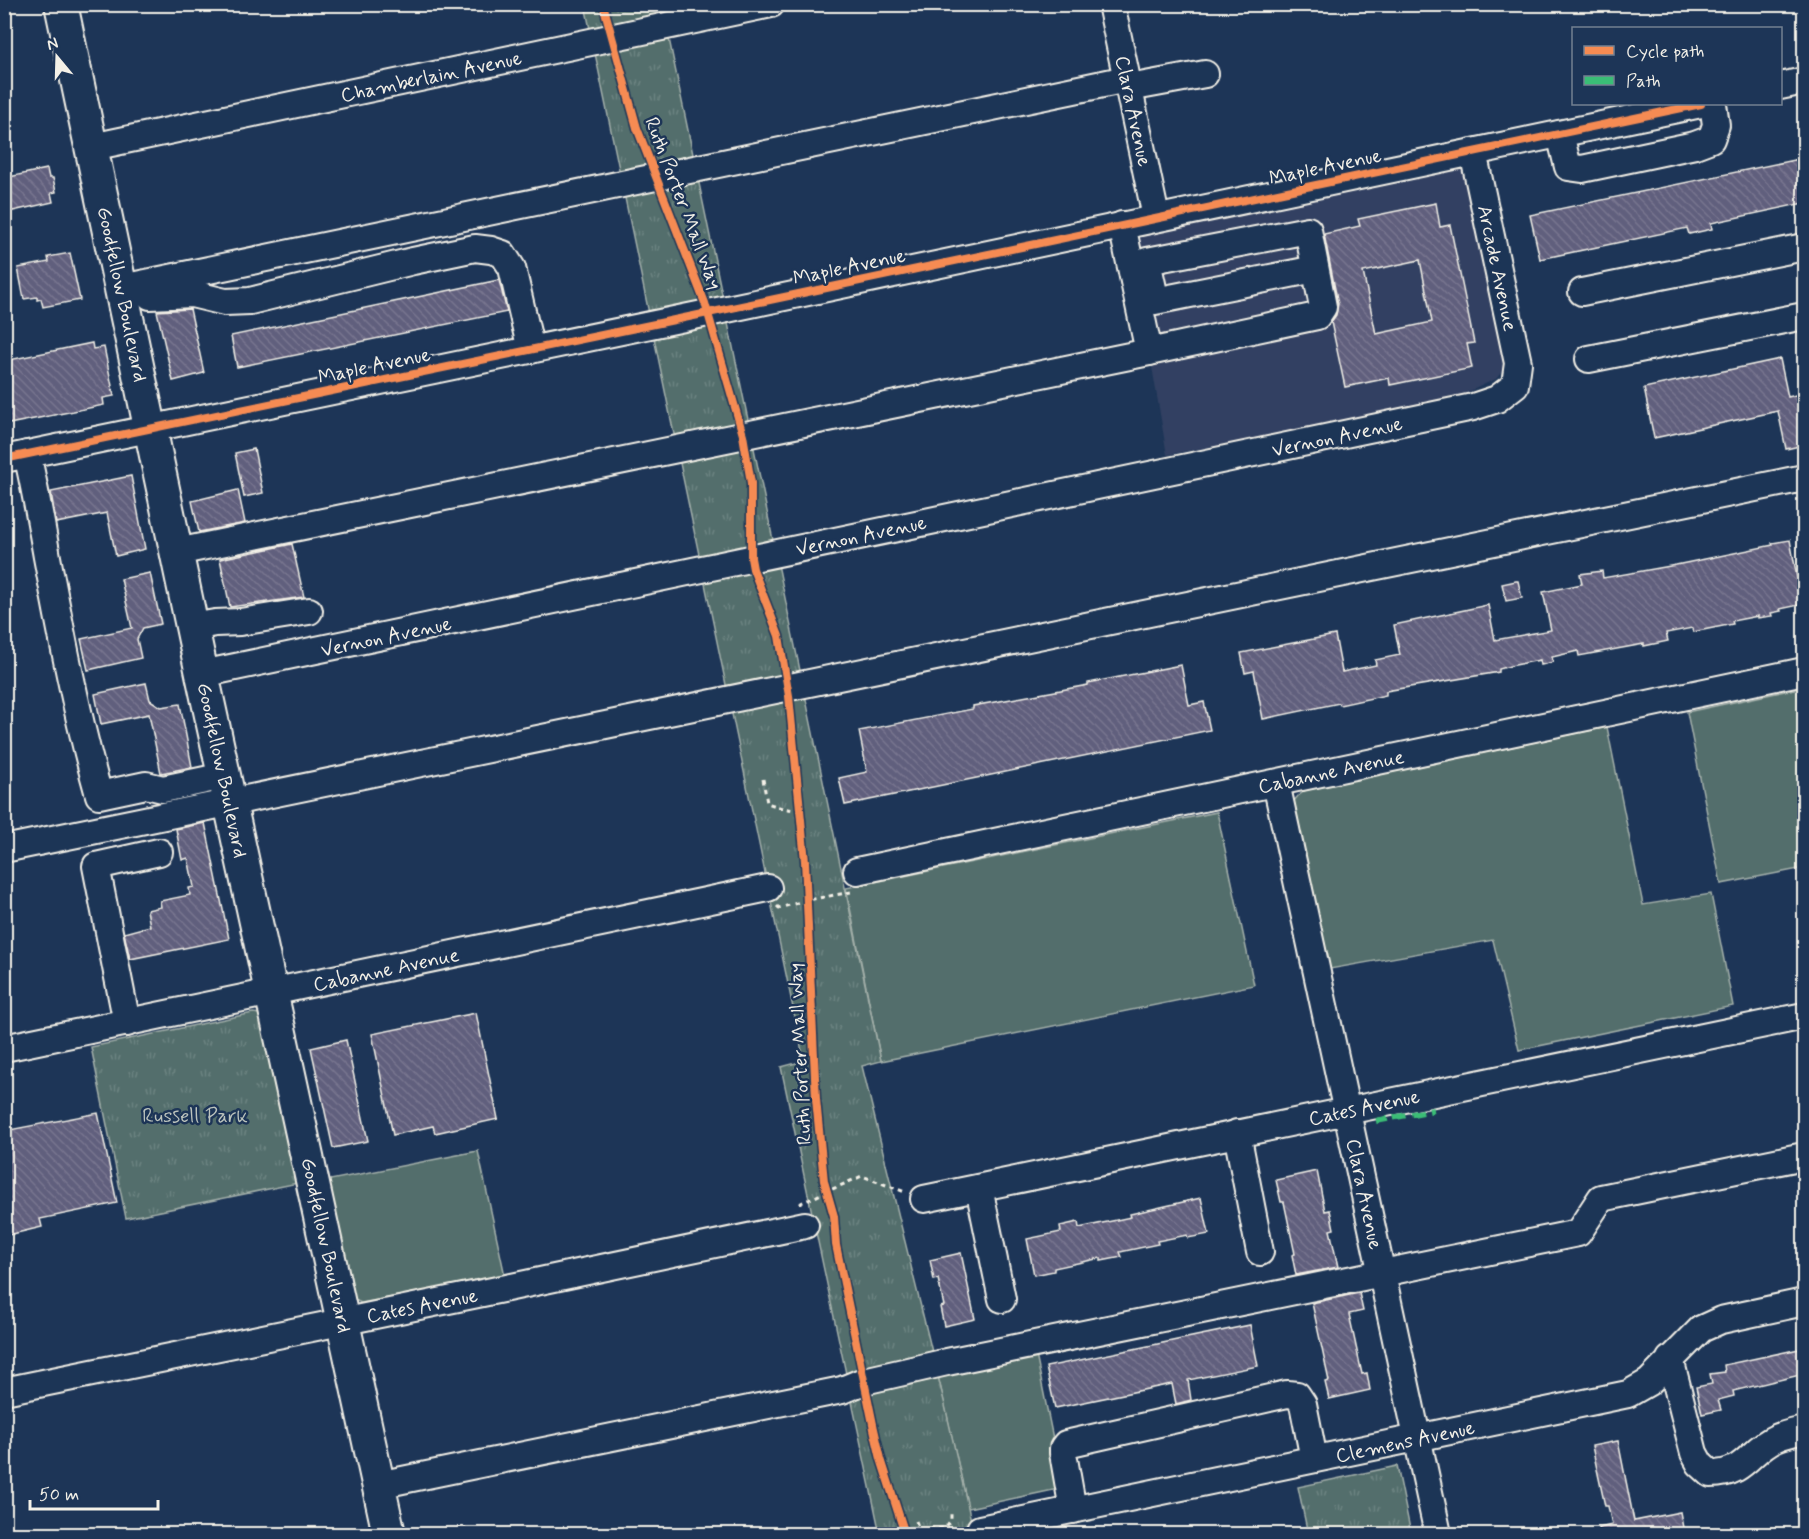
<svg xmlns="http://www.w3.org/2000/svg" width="1809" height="1539" font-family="Mynerve,sans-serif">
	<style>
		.built { fill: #314162 }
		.grass { fill: #536e6c; stroke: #a4b0aa; stroke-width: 1.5 }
		.park { fill: url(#park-tufts); stroke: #a4b0aa; stroke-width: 1.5 }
		.building { fill: url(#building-back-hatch); stroke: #f4f1e8; stroke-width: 1.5; fill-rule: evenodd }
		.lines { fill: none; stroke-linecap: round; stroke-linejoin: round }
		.minor-casing { stroke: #f4f1e8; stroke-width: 30 }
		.major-casing { stroke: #f4f1e8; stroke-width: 36 }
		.path { stroke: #f4f1e8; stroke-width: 3; stroke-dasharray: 4.5 4.5; stroke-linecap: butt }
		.minor { stroke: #1d3557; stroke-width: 26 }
		.major { stroke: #1d3557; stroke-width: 32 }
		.quiet { stroke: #3abd76; stroke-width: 6; stroke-dasharray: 12 6; stroke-linecap: butt }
		.cycleway-casing { stroke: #1d3557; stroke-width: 11 }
		.cycleway { stroke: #f68b52; stroke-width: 8 }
		.labels { text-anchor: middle; stroke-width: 5; stroke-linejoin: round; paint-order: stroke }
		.street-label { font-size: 20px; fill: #f4f1e8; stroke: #1d3557 }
		.park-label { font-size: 20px; fill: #bcc3bd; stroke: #1d3557 }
	</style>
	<defs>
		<pattern id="park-tufts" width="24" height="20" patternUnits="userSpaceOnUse" patternTransform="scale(1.5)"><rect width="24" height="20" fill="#536e6c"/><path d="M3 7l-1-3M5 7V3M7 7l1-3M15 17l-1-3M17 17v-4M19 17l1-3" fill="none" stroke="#6c8381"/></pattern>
		<pattern id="building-back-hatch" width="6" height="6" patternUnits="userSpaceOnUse" patternTransform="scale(1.5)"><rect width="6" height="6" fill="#615e7d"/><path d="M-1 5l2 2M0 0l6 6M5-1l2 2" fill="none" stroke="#78768f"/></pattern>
	</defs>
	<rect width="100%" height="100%" fill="#1d3557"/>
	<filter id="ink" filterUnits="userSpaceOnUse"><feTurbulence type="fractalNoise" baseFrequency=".0167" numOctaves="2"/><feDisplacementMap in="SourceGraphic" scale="12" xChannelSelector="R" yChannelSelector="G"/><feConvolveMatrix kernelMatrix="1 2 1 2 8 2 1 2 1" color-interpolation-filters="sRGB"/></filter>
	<g filter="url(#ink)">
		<polygon class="built" points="1459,168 1464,170 1505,361 1501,373 1496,379 1453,399 1426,406 1167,455 1130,237"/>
		<g class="grass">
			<polygon points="1804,687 1804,868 1721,884 1687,712"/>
			<polygon points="1607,727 1643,905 1711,894 1733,1006 1519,1050 1493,940 1330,969 1294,801 1298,796 1306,790"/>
			<polygon points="1217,812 1254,985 881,1061 846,888"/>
			<polygon points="478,1151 505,1276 361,1303 353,1299 325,1181"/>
			<polygon points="1035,1350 1063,1488 968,1508 937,1372"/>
		</g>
		<g class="park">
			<polygon points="585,5 662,5 881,1061 862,1066 944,1401 974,1534 880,1534 781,1067 804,1061"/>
			<polygon points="253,1013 260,1014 298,1183 126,1218 91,1047"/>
			<polygon points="1397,1466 1411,1534 1308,1534 1298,1487"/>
		</g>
		<g class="building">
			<polygon points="1804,158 1804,203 1711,223 1712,229 1689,234 1687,228 1540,259 1530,215"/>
			<polygon points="47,169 49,178 53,178 56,192 51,193 53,202 4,213 4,178"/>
			<path d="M1436 203 1440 227 1450 225 1474 343 1467 344 1472 368 1390 385 1389 378 1345 387 1331 322 1336 315 1338 304 1324 234 1360 226 1358 219ZM1420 260 1432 322 1376 334 1363 272Z"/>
			<polygon points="70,253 80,300 43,307 41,299 37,300 37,297 24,299 18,268 49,262 48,257"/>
			<polygon points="499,280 507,312 237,367 231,336"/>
			<polygon points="190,309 204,373 173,381 157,311"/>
			<polygon points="92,343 93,349 104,347 114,396 103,398 104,405 4,425 4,361"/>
			<polygon points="1780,359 1788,397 1804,393 1804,445 1786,449 1778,411 1654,438 1644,388"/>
			<polygon points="254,449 263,493 244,497 235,453"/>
			<polygon points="131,476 145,549 116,556 107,513 56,523 51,492"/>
			<polygon points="238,490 245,523 199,532 192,501"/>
			<polygon points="1790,540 1797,577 1804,576 1804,604 1780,609 1781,611 1771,613 1772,616 1758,618 1758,616 1732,621 1733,624 1693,632 1692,628 1666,633 1668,641 1644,646 1644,644 1579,656 1578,651 1552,657 1553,662 1541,665 1540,660 1510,666 1499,669 1499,672 1386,691 1386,695 1340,705 1339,703 1263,719 1254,671 1245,673 1241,653 1335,635 1342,672 1376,665 1375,660 1400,655 1394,625 1488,605 1495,640 1551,630 1543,592 1582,584 1580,574 1602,571 1603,578 1676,565 1773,545 1772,543"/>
			<polygon points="292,544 304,597 230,607 220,559"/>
			<polygon points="150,573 161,624 143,628 137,639 141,658 88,670 81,639 132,628 121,579"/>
			<polygon points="1516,581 1518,581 1522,598 1506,601 1502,584"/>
			<polygon points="1181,665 1189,705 1204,702 1210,730 845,805 839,778 867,772 859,731 973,709 973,706 1088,685 1088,683"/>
			<polygon points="146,683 150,700 161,707 180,704 192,767 161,773 149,714 101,724 95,694"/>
			<polygon points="205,823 229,939 130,959 124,933 150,926 147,910 161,907 160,901 190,895 189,888 194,887 188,858 182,860 176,829"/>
			<polygon points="476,1013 498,1119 435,1133 433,1126 393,1135 372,1034"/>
			<polygon points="346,1040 368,1141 333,1148 311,1048"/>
			<polygon points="98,1113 117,1203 40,1219 42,1227 4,1236 4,1131"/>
			<polygon points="1317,1171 1325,1211 1330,1210 1334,1229 1330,1230 1338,1267 1296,1275 1292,1255 1295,1254 1284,1202 1281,1202 1276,1180"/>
			<polygon points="1201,1198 1209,1234 1188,1238 1187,1235 1157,1241 1158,1244 1120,1252 1122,1257 1101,1261 1101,1258 1054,1268 1054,1271 1034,1275 1027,1239 1061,1232 1060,1226 1078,1222 1079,1228 1131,1217 1130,1214"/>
			<polygon points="961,1253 975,1319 944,1326 940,1307 944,1306 938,1279 934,1280 930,1260"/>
			<polygon points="1359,1293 1363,1311 1349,1314 1362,1374 1367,1373 1370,1390 1329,1399 1325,1382 1329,1381 1312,1303"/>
			<polygon points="1250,1325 1258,1366 1188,1380 1191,1400 1176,1404 1172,1384 1055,1408 1046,1367"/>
			<polygon points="1804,1348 1804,1374 1733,1391 1734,1396 1718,1400 1721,1410 1702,1414 1696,1387 1712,1384 1710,1374 1725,1372 1724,1365"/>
			<polygon points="1618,1441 1634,1521 1680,1512 1684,1533 1600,1534 1599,1528 1612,1525 1608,1506 1605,1506 1592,1446"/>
		</g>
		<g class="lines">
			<g class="minor-casing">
				<g id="minor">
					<polyline points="1111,4 1156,217"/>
					<polyline points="1780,86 1804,81"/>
					<polyline points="1129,88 1205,74"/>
					<polyline points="1560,134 1568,167 1582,169 1695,145 1711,139 1716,125 1713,104"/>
					<polyline points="92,147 771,4"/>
					<polyline points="122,288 1127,79"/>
					<polyline points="1582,292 1804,247"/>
					<polyline points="150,296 192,294 225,302 250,301 413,261 475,248 491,250 503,254 512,268 531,350"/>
					<polyline points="1155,301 1315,269"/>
					<polyline points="1149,352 1317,316 1323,307 1308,230 1147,261 1154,293"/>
					<polyline points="1589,359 1804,316"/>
					<path d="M27 454C35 488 41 523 47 557 62 637 77 717 99 795L146 785 163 789 224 776"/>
					<polyline points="4,459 708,313 1701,104"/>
					<polyline points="177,552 1149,352 1122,225"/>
					<polyline points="193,627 215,623 240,622 309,611"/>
					<polyline points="202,674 1473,407 1497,399 1515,385 1518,363 1473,152"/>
					<polyline points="1276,783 1438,1534"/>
					<polyline points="4,849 1804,478"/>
					<polyline points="857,871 1804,671"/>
					<polyline points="127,1023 96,866 159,852"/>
					<polyline points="4,1048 768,888"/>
					<polyline points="1237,1133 1260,1252"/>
					<polyline points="979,1188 1002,1299"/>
					<polyline points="924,1199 1804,1016"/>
					<path d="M1670 1359 1694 1453 1700 1464 1711 1474C1746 1474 1749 1450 1776 1438 1785 1434 1795 1432 1804 1430"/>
					<polyline points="4,1391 507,1288 805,1225"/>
					<polyline points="378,1485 842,1390 864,1381 947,1362 1578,1233 1601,1198 1804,1156"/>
					<polyline points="1073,1510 1063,1453 1063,1448 1066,1444 1287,1394 1297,1395 1303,1404 1314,1459"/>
					<polyline points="980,1529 1628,1394 1649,1382 1701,1329 1721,1320 1804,1302"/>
				</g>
			</g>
			<g class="major-casing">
				<polyline id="major" points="61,4 202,674 389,1534"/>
			</g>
			<g class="path">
				<polyline points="1802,4 1804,10"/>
				<polyline points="763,779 767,803 782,808 801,811"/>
				<polyline points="777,906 779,908 808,900 851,892"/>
				<polyline points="801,1205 801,1203 862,1176 905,1192"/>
				<polyline points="916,1521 921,1534"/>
				<polyline points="922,1534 929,1529 945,1528 951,1520 951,1514"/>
			</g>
			<use href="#minor" class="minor"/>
			<use href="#major" class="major"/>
			<polyline class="quiet" points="1376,1121 1434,1110"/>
			<g class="cycleway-casing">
				<g id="cycleway">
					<polyline points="603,4 637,128 705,303 743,435 751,483 751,558 753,569 779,636 789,696 805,861 816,1099 824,1181 834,1216 836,1245 874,1429 881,1459 905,1534"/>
					<polyline points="4,459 708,313 1701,104"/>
				</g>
			</g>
			<use href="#cycleway" class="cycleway"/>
		</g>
	</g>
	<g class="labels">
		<g class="street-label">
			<text transform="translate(431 76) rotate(-12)" y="7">Chamberlain Avenue</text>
			<text transform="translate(1134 111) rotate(78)" y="7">Clara Avenue</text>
			<text transform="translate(1325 166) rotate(-12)" y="7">Maple Avenue</text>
			<text transform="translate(684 203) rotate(69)" y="7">Ruth Porter Mall Way</text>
			<text transform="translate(849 266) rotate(-12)" y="7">Maple Avenue</text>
			<text transform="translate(1498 268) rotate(78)" y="7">Arcade Avenue</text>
			<text transform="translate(123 294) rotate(78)" y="7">Goodfellow Boulevard</text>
			<text transform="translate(374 365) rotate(-12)" y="7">Maple Avenue</text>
			<text transform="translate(1337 436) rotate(-12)" y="7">Vernon Avenue</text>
			<text transform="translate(861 535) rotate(-12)" y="7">Vernon Avenue</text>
			<text transform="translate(386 636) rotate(-12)" y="7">Vernon Avenue</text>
			<text transform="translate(223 770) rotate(78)" y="7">Goodfellow Boulevard</text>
			<text transform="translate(1331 771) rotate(-12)" y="7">Cabanne Avenue</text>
			<text transform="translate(386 969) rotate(-12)" y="7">Cabanne Avenue</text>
			<text transform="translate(799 1054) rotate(-93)" y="7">Ruth Porter Mall Way</text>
			<text transform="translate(1364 1107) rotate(-12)" y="7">Cates Avenue</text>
			<text transform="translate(1365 1194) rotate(78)" y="7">Clara Avenue</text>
			<text transform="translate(327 1245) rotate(78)" y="7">Goodfellow Boulevard</text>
			<text transform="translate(422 1305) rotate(-11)" y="7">Cates Avenue</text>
			<text transform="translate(1405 1441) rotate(-12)" y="7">Clemens Avenue</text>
		</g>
		<g class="park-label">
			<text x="195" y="1122">Russell Park</text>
		</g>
	</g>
	<rect width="1809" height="1539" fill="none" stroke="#1d3557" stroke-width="24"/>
	<rect x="12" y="12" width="1785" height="1515" fill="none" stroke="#f4f1e8" stroke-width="2" filter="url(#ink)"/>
	<rect x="1572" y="27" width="210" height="78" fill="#1d3557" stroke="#738091" stroke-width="1.5"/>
	<rect x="1584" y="46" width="30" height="9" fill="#f68b52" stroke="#738091" stroke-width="1.5"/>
	<text x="1626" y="57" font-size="18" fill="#f4f1e8">Cycle path</text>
	<rect x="1584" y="76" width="30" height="9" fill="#3abd76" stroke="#738091" stroke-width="1.5"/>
	<text x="1626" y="87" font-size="18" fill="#f4f1e8">Path</text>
	<g transform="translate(57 57) rotate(341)" stroke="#1d3557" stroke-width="4.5" paint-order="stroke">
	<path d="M0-4.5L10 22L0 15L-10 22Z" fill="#f4f1e8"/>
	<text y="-9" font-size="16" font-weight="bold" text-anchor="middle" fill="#f4f1e8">N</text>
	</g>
	<path d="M30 1500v9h128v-9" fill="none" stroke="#f4f1e8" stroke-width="3"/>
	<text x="39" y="1500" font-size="18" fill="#f4f1e8" stroke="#1d3557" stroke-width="4.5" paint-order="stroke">50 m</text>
</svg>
